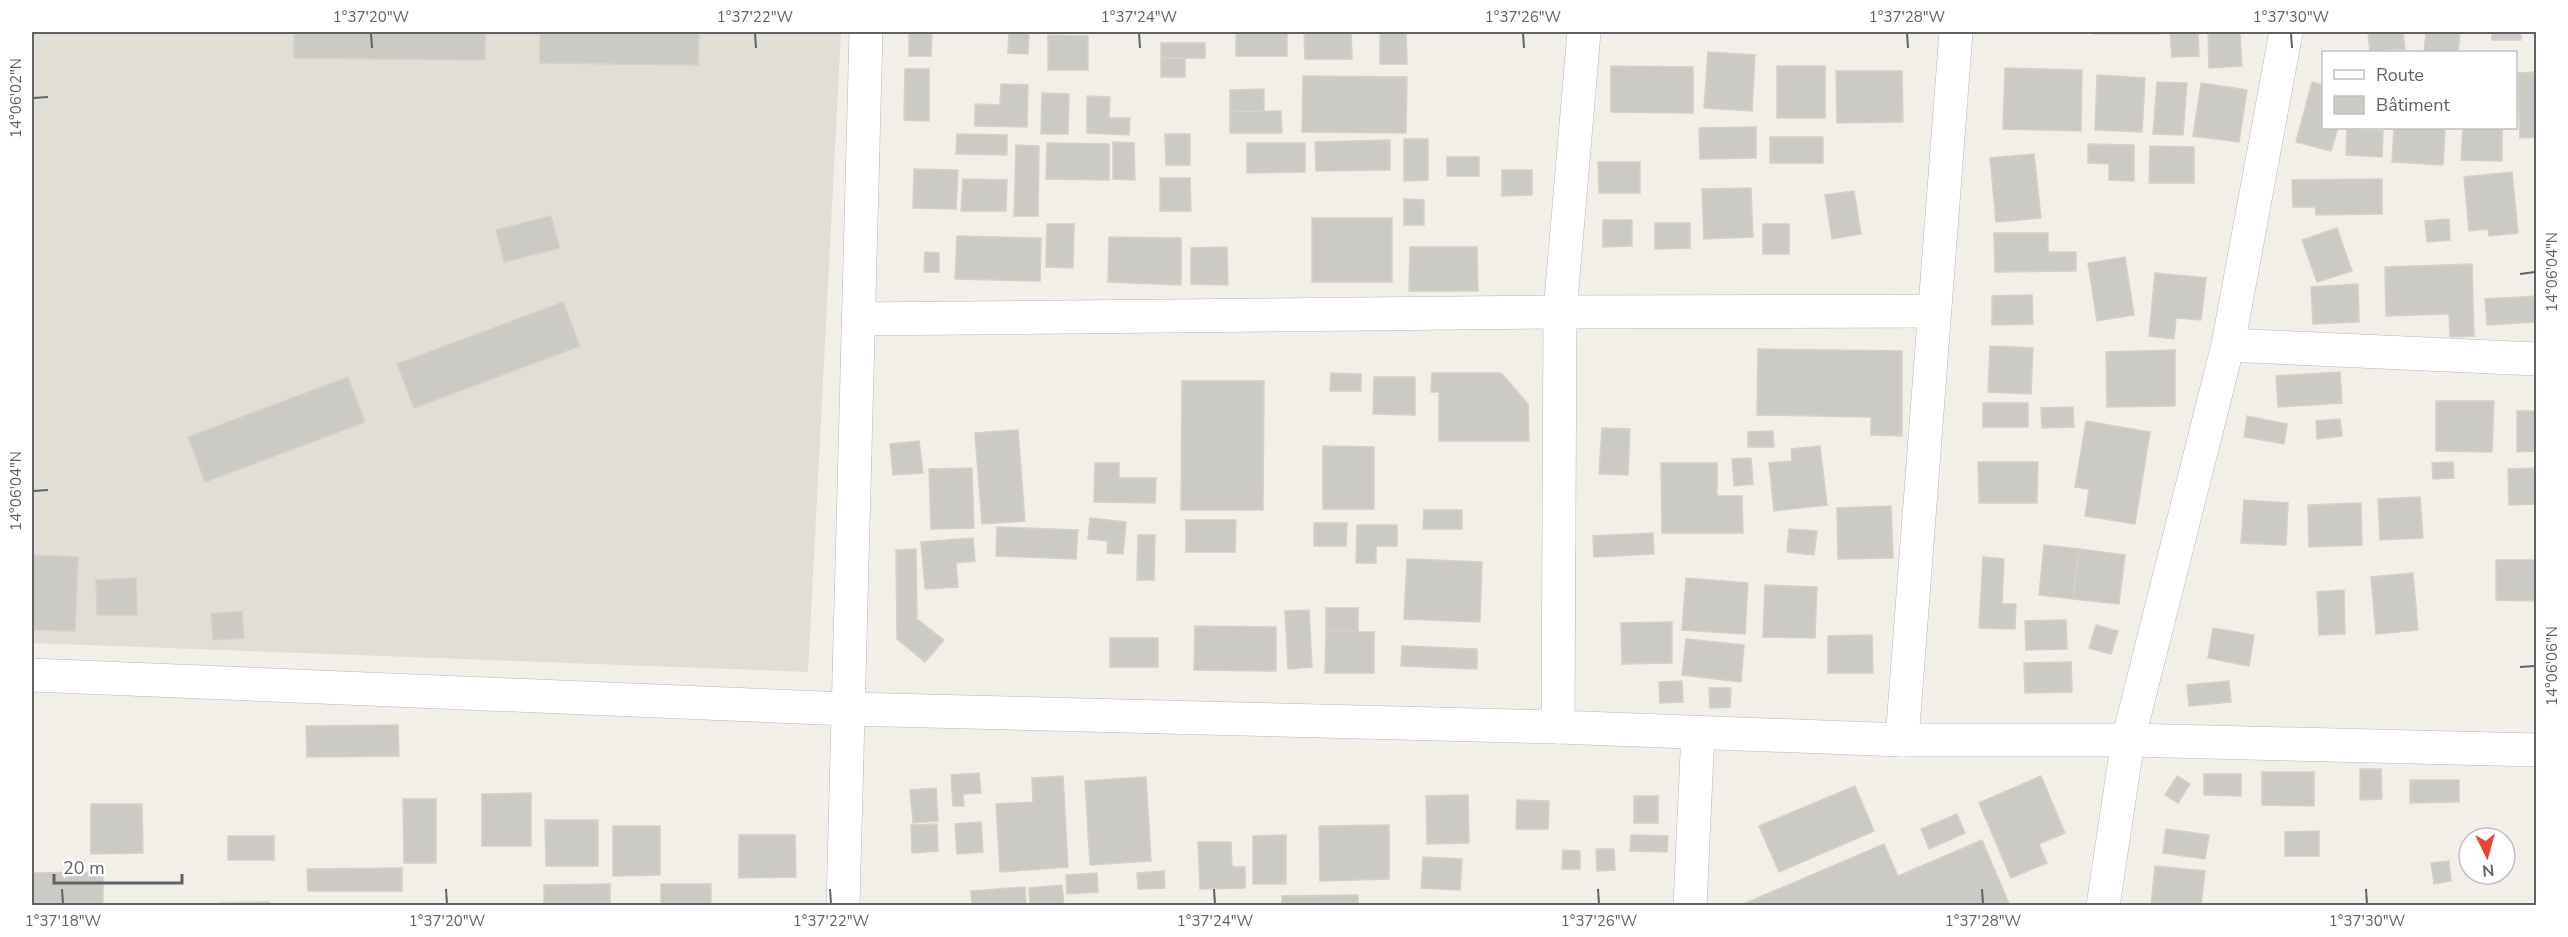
<svg xmlns="http://www.w3.org/2000/svg" width="2568" height="937" font-family="'Nunito Sans',sans-serif">
	<style>
		.education { fill: #e1ded6 }
		.building { fill: #cccac5; stroke: #d6d1c6; stroke-width: 1.5 }
		.lines { fill: none; stroke-linecap: round; stroke-linejoin: round }
		.street-casing { stroke: #b5b8bc; stroke-width: 34 }
		.street { stroke: #fff; stroke-width: 33 }
		.ticks { fill: none; stroke: #5f6368; stroke-width: 2 }
		.neatline { fill: none; stroke: #5f6368; stroke-width: 2 }
		.ticks-label { font-size: 15px; text-anchor: middle; fill: #5f6368 }
	</style>
	<rect width="100%" height="100%" fill="#f1efe8"/>
	<polygon class="education" points="32,32 841,32 808,672 32,643"/>
	<g class="building">
		<polygon points="294,32 485,32 485,60 294,58"/>
		<polygon points="540,32 699,32 698,65 540,63"/>
		<polygon points="909,32 932,32 931,56 909,56"/>
		<polygon points="1009,32 1029,32 1028,54 1008,53"/>
		<rect x="1236" y="32" width="51" height="24"/>
		<polygon points="1304,32 1351,32 1352,59 1305,59"/>
		<rect x="2094" y="32" width="66" height="2"/>
		<polygon points="2170,32 2198,32 2199,56 2172,57"/>
		<polygon points="2208,32 2240,32 2242,66 2209,68"/>
		<polygon points="2368,32 2403,32 2405,49 2370,52"/>
		<polygon points="2426,32 2460,32 2458,52 2424,52"/>
		<rect x="2492" y="32" width="29" height="8"/>
		<polygon points="1380,33 1406,33 1407,64 1380,64"/>
		<polygon points="1048,35 1088,36 1088,70 1048,70"/>
		<rect x="1161" y="43" width="44" height="15"/>
		<polygon points="1708,52 1755,55 1752,111 1704,108"/>
		<rect x="1161" y="58" width="24" height="19"/>
		<polygon points="1611,66 1693,67 1693,113 1611,112"/>
		<rect x="1777" y="66" width="48" height="52"/>
		<polygon points="2005,68 2082,70 2081,131 2003,129"/>
		<polygon points="905,69 929,69 929,121 904,120"/>
		<polygon points="1836,71 1902,71 1903,122 1837,123"/>
		<polygon points="2536,72 2536,137 2520,138 2517,73"/>
		<polygon points="2097,75 2145,78 2142,132 2095,130"/>
		<polygon points="1303,76 1407,77 1406,133 1302,132"/>
		<polygon points="2157,82 2187,83 2183,135 2153,134"/>
		<polygon points="2312,82 2324,85 2324,128 2338,128 2331,151 2296,142"/>
		<polygon points="2201,83 2247,90 2239,142 2193,136"/>
		<polygon points="1001,84 1028,85 1027,127 975,126 975,104 1000,105"/>
		<polygon points="1264,89 1264,112 1230,112 1230,90"/>
		<polygon points="1042,93 1069,94 1068,134 1041,134"/>
		<polygon points="1087,96 1110,97 1109,118 1130,118 1129,135 1087,133"/>
		<polygon points="1281,111 1282,133 1230,133 1230,112"/>
		<polygon points="1756,127 1756,158 1700,159 1699,128"/>
		<polygon points="2394,128 2445,128 2443,165 2392,162"/>
		<polygon points="2463,128 2502,128 2502,161 2461,160"/>
		<polygon points="2347,129 2383,131 2382,157 2346,155"/>
		<polygon points="957,134 1007,135 1007,155 956,154"/>
		<polygon points="1165,134 1190,134 1190,165 1166,165"/>
		<rect x="1770" y="137" width="53" height="26"/>
		<polygon points="1404,139 1428,139 1428,180 1404,181"/>
		<polygon points="1390,140 1390,170 1316,171 1315,142"/>
		<polygon points="1113,142 1134,143 1135,180 1113,179"/>
		<polygon points="1047,143 1109,144 1109,180 1046,179"/>
		<polygon points="1247,143 1305,143 1305,172 1247,173"/>
		<polygon points="2088,144 2134,145 2134,181 2109,180 2109,164 2088,163"/>
		<polygon points="1016,145 1039,146 1038,216 1014,216"/>
		<polygon points="2150,146 2194,147 2194,183 2149,183"/>
		<polygon points="2034,154 2041,218 1996,222 1990,158"/>
		<rect x="1447" y="157" width="32" height="19"/>
		<polygon points="1598,162 1640,162 1640,193 1599,193"/>
		<polygon points="914,169 958,170 956,209 913,208"/>
		<polygon points="1502,170 1532,170 1532,195 1502,196"/>
		<polygon points="2512,172 2518,233 2489,236 2488,229 2469,231 2464,177"/>
		<polygon points="1160,178 1190,178 1191,211 1160,211"/>
		<polygon points="963,179 1007,180 1006,211 961,211"/>
		<polygon points="2382,179 2382,214 2316,215 2315,207 2293,207 2292,180"/>
		<polygon points="1751,188 1753,237 1704,239 1702,189"/>
		<polygon points="1854,191 1861,234 1832,239 1825,195"/>
		<polygon points="1404,199 1424,200 1424,225 1404,225"/>
		<polygon points="551,216 560,248 504,262 496,230"/>
		<rect x="1312" y="218" width="80" height="64"/>
		<polygon points="2449,219 2450,240 2427,242 2425,221"/>
		<polygon points="1603,220 1632,220 1632,246 1603,247"/>
		<polygon points="1655,223 1690,223 1690,248 1655,249"/>
		<polygon points="1047,224 1074,224 1073,268 1046,267"/>
		<rect x="1763" y="224" width="26" height="30"/>
		<polygon points="2337,228 2352,271 2317,282 2302,240"/>
		<polygon points="1994,233 2048,233 2048,252 2076,252 2076,271 1995,272"/>
		<polygon points="957,236 1041,238 1040,281 955,279"/>
		<polygon points="1109,237 1181,238 1181,285 1108,282"/>
		<polygon points="1227,247 1228,285 1191,284 1191,248"/>
		<polygon points="1410,247 1477,247 1478,291 1409,291"/>
		<polygon points="925,252 939,253 939,272 924,272"/>
		<polygon points="2125,257 2134,315 2097,321 2088,263"/>
		<polygon points="2472,264 2474,336 2450,337 2449,314 2386,316 2385,267"/>
		<polygon points="2155,273 2206,278 2201,320 2176,318 2174,339 2149,336"/>
		<polygon points="2358,284 2359,322 2313,324 2311,287"/>
		<polygon points="2032,295 2033,324 1992,325 1992,296"/>
		<polygon points="2536,296 2536,322 2487,325 2485,299"/>
		<polygon points="563,302 580,346 414,408 397,364"/>
		<polygon points="1990,346 2033,348 2031,394 1988,392"/>
		<polygon points="1758,349 1902,351 1902,436 1871,435 1871,417 1757,415"/>
		<polygon points="2175,350 2175,406 2107,407 2106,352"/>
		<polygon points="2340,372 2342,403 2278,407 2276,376"/>
		<polygon points="1331,373 1361,374 1361,391 1330,391"/>
		<polygon points="1432,373 1501,373 1528,404 1529,441 1439,441 1439,392 1431,392"/>
		<polygon points="348,377 365,422 205,482 188,437"/>
		<polygon points="1374,377 1415,377 1415,415 1373,414"/>
		<polygon points="1182,381 1264,381 1263,510 1181,510"/>
		<polygon points="2436,401 2494,401 2492,452 2436,451"/>
		<rect x="1983" y="403" width="45" height="24"/>
		<polygon points="2073,407 2074,427 2042,428 2041,408"/>
		<polygon points="2517,411 2536,411 2536,451 2517,452"/>
		<polygon points="2247,416 2287,424 2284,444 2244,437"/>
		<polygon points="2340,419 2342,436 2317,439 2316,421"/>
		<polygon points="2086,421 2150,432 2135,524 2085,516 2089,489 2075,487"/>
		<polygon points="1602,428 1630,429 1628,475 1599,474"/>
		<polygon points="1018,430 1025,521 982,524 975,433"/>
		<polygon points="1773,431 1774,447 1748,447 1748,432"/>
		<polygon points="919,441 923,473 893,475 890,444"/>
		<polygon points="1323,446 1374,447 1374,509 1323,509"/>
		<polygon points="1820,446 1827,505 1774,511 1769,463 1792,461 1791,449"/>
		<polygon points="1751,458 1753,484 1734,486 1732,459"/>
		<polygon points="1978,462 2038,462 2037,503 1979,503"/>
		<polygon points="2453,462 2454,478 2433,479 2432,463"/>
		<polygon points="1095,463 1119,463 1119,478 1156,478 1155,503 1094,502"/>
		<polygon points="1661,463 1717,463 1717,496 1742,496 1743,533 1662,533"/>
		<polygon points="972,468 974,528 931,529 929,469"/>
		<polygon points="2536,468 2536,504 2509,505 2508,469"/>
		<polygon points="2420,497 2423,538 2380,540 2378,499"/>
		<polygon points="2244,500 2288,503 2286,545 2241,543"/>
		<polygon points="2361,503 2362,545 2309,547 2308,505"/>
		<polygon points="1891,506 1893,558 1838,559 1837,508"/>
		<polygon points="1424,510 1462,510 1462,529 1423,529"/>
		<polygon points="1090,518 1126,522 1123,554 1107,553 1108,541 1088,539"/>
		<polygon points="1186,520 1236,520 1235,552 1186,552"/>
		<polygon points="1314,523 1347,523 1346,546 1314,546"/>
		<polygon points="1357,525 1397,525 1397,546 1376,546 1376,563 1356,563"/>
		<polygon points="997,527 1078,530 1076,559 996,556"/>
		<polygon points="1789,529 1817,531 1814,555 1787,552"/>
		<polygon points="1653,533 1654,554 1594,557 1593,536"/>
		<polygon points="1138,535 1155,535 1154,580 1137,580"/>
		<polygon points="973,538 975,561 956,563 958,587 925,589 921,542"/>
		<polygon points="2044,545 2079,549 2073,599 2039,595"/>
		<polygon points="916,549 917,619 944,640 925,662 897,639 896,550"/>
		<polygon points="2079,549 2125,555 2119,604 2073,599"/>
		<polygon points="32,555 78,557 75,631 32,630"/>
		<polygon points="1983,557 2004,559 2002,604 2016,604 2015,629 1979,628"/>
		<polygon points="1407,559 1482,562 1480,622 1404,619"/>
		<polygon points="2496,560 2536,560 2536,601 2496,600"/>
		<polygon points="2413,573 2418,630 2376,634 2371,577"/>
		<polygon points="136,578 137,615 97,615 96,580"/>
		<polygon points="1686,578 1748,583 1745,634 1682,630"/>
		<polygon points="1765,585 1817,587 1815,638 1763,637"/>
		<polygon points="2344,590 2345,634 2319,635 2317,592"/>
		<rect x="1326" y="608" width="32" height="24"/>
		<polygon points="1309,610 1312,667 1288,669 1285,611"/>
		<polygon points="242,611 244,638 213,640 211,614"/>
		<polygon points="2066,620 2067,649 2026,650 2025,621"/>
		<polygon points="1672,622 1672,663 1622,664 1621,623"/>
		<polygon points="2096,625 2118,631 2111,654 2089,648"/>
		<polygon points="1195,626 1276,627 1276,671 1194,670"/>
		<polygon points="2213,628 2254,635 2249,666 2208,658"/>
		<polygon points="1326,632 1374,632 1374,673 1325,673"/>
		<polygon points="1872,635 1873,673 1828,673 1828,636"/>
		<rect x="1110" y="638" width="48" height="29"/>
		<polygon points="1686,639 1744,645 1741,682 1682,675"/>
		<polygon points="1402,646 1477,649 1477,669 1401,666"/>
		<polygon points="2071,662 2072,692 2025,693 2024,663"/>
		<polygon points="1682,681 1683,702 1660,703 1659,682"/>
		<polygon points="2229,681 2231,702 2189,706 2187,685"/>
		<polygon points="1709,688 1731,688 1730,707 1710,708"/>
		<polygon points="398,725 399,756 307,757 306,726"/>
		<polygon points="2360,769 2381,769 2382,799 2360,800"/>
		<polygon points="2262,772 2314,772 2314,806 2262,805"/>
		<polygon points="979,773 981,793 963,794 964,806 953,806 951,775"/>
		<polygon points="2204,774 2241,774 2241,796 2204,795"/>
		<polygon points="1063,776 1068,867 1000,872 996,804 1033,802 1032,778"/>
		<polygon points="2041,776 2065,833 2039,844 2047,863 2011,878 1979,803"/>
		<polygon points="2177,776 2190,784 2178,803 2165,795"/>
		<polygon points="1146,777 1151,861 1090,865 1085,781"/>
		<polygon points="2410,780 2459,780 2459,802 2410,803"/>
		<polygon points="1855,786 1874,831 1779,872 1759,826"/>
		<polygon points="936,788 938,821 913,823 910,790"/>
		<polygon points="531,793 531,846 482,846 482,794"/>
		<polygon points="1468,795 1469,843 1427,844 1426,796"/>
		<rect x="1634" y="796" width="24" height="27"/>
		<polygon points="403,799 436,799 436,863 404,863"/>
		<polygon points="1517,800 1549,801 1548,829 1516,829"/>
		<polygon points="91,804 142,804 143,853 91,854"/>
		<polygon points="1957,814 1965,833 1929,849 1921,829"/>
		<polygon points="545,820 598,820 598,866 546,866"/>
		<polygon points="981,822 983,852 957,854 955,824"/>
		<polygon points="937,824 938,851 912,853 911,825"/>
		<polygon points="1389,825 1389,879 1320,881 1319,826"/>
		<polygon points="613,826 660,826 660,875 613,876"/>
		<polygon points="2166,829 2209,835 2205,859 2163,853"/>
		<polygon points="2319,831 2319,856 2285,856 2285,832"/>
		<polygon points="739,835 795,835 796,877 739,878"/>
		<polygon points="1286,835 1286,884 1253,884 1253,836"/>
		<polygon points="1631,835 1668,836 1667,852 1630,851"/>
		<rect x="228" y="836" width="46" height="24"/>
		<polygon points="1982,840 2010,906 1741,905 1884,844 1898,876"/>
		<polygon points="1198,842 1231,842 1232,867 1245,867 1245,888 1200,889"/>
		<polygon points="1596,849 1614,849 1615,870 1597,871"/>
		<polygon points="1563,850 1580,851 1580,869 1562,869"/>
		<polygon points="2469,852 2469,866 2463,866 2461,854"/>
		<polygon points="1423,857 1462,859 1460,890 1421,888"/>
		<polygon points="2449,861 2451,881 2434,884 2431,863"/>
		<polygon points="2155,866 2205,871 2201,906 2151,906"/>
		<polygon points="402,868 402,891 308,891 307,869"/>
		<polygon points="1164,871 1165,888 1138,889 1137,873"/>
		<polygon points="103,872 103,906 32,906 32,873"/>
		<polygon points="1097,873 1098,892 1067,894 1066,875"/>
		<polygon points="610,884 610,906 544,906 544,885"/>
		<rect x="661" y="884" width="50" height="22"/>
		<polygon points="1062,885 1064,906 1030,906 1029,888"/>
		<polygon points="1025,887 1026,906 972,906 971,891"/>
		<polygon points="1358,895 1358,906 1282,906 1282,896"/>
		<polygon points="269,902 269,906 219,906 219,903"/>
	</g>
	<g class="lines">
		<g class="street-casing">
			<g id="street">
				<polyline points="859,319 1560,312 1934,311"/>
				<polyline points="2228,345 2536,359"/>
				<polyline points="32,675 848,709 1558,727 1902,740 2128,740 2536,750"/>
				<polyline points="1558,727 1560,312 1584,32"/>
				<polyline points="1902,740 1956,32"/>
				<polyline points="843,906 866,32"/>
				<polyline points="1690,906 1698,732"/>
				<polyline points="2103,906 2128,740 2228,345 2286,32"/>
			</g>
		</g>
		<use href="#street" class="street"/>
	</g>
	<path class="ticks" d="M371 33 372 48M755 33 756 48M1139 33 1140 48M1523 33 1524 48M1907 33 1908 48M2291 33 2292 48M33 98 48 97M2520 274 2535 272M33 491 48 490M2520 667 2535 666M62 889 63 904M446 889 447 904M830 889 831 904M1214 889 1215 904M1598 889 1599 904M1982 889 1983 904M2366 889 2367 904"/>
	<rect width="2568" height="937" fill="none" stroke="#ffffff" stroke-width="66"/>
	<rect x="2322" y="51" width="195" height="78" fill="#ffffff" stroke="#bfc1c3" stroke-width="1.5"/>
	<rect x="2334" y="70" width="30" height="9" fill="#ffffff" stroke="#bfc1c3" stroke-width="1.5"/>
	<text x="2376" y="81" font-size="18" fill="#5f6368">Route</text>
	<rect x="2334" y="96" width="30" height="18" fill="#cccac5" stroke="#bfc1c3" stroke-width="1.5"/>
	<text x="2376" y="111" font-size="18" fill="#5f6368">Bâtiment</text>
	<g transform="translate(2487 856) rotate(175)"><circle r="28" fill="#ffffff" stroke="#bfc1c3" stroke-width="1.5"/>
	<path d="M0-4.5L10 22L0 15L-10 22Z" fill="#ea4335"/>
	<text y="-9" font-size="16" font-weight="bold" text-anchor="middle" fill="#5f6368">N</text>
	</g>
	<path d="M54 874v9h128v-9" fill="none" stroke="#5f6368" stroke-width="3"/>
	<text x="63" y="874" font-size="18" fill="#5f6368" stroke="#ffffff" stroke-width="4.5" paint-order="stroke">20 m</text>
	<rect x="33" y="33" width="2502" height="871" class="neatline"/>
	<g class="ticks-label">
		<text x="371" y="22">1°37'20"W</text>
		<text x="755" y="22">1°37'22"W</text>
		<text x="1139" y="22">1°37'24"W</text>
		<text x="1523" y="22">1°37'26"W</text>
		<text x="1907" y="22">1°37'28"W</text>
		<text x="2291" y="22">1°37'30"W</text>
		<text transform="translate(16 98) rotate(-90)" y="5">14°06'02"N</text>
		<text transform="translate(2552 272) rotate(-90)" y="5">14°06'04"N</text>
		<text transform="translate(16 491) rotate(-90)" y="5">14°06'04"N</text>
		<text transform="translate(2552 666) rotate(-90)" y="5">14°06'06"N</text>
		<text x="63" y="926">1°37'18"W</text>
		<text x="447" y="926">1°37'20"W</text>
		<text x="831" y="926">1°37'22"W</text>
		<text x="1215" y="926">1°37'24"W</text>
		<text x="1599" y="926">1°37'26"W</text>
		<text x="1983" y="926">1°37'28"W</text>
		<text x="2367" y="926">1°37'30"W</text>
	</g>
</svg>
